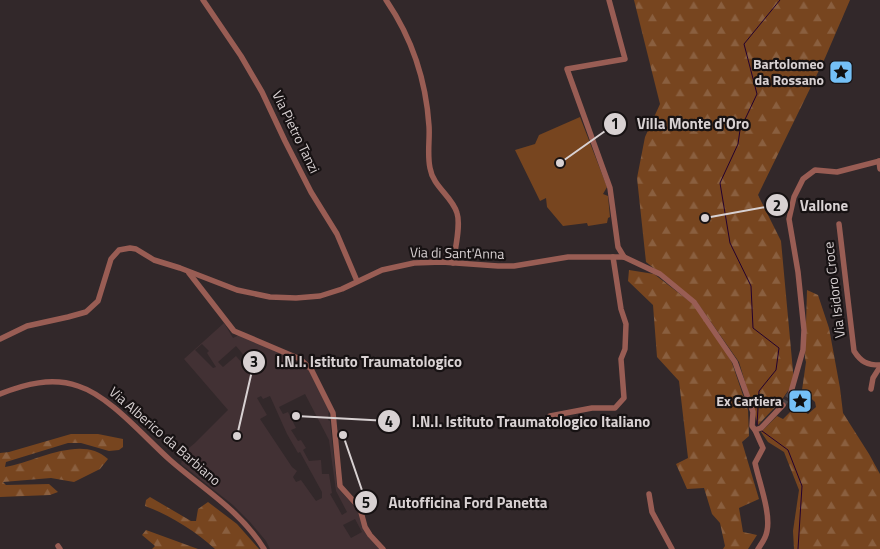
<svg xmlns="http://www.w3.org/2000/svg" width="880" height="549" font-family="'Titillium Web',sans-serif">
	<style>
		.built { fill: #423134; fill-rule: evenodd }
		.green { fill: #77451f }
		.forest { fill: url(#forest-firs) }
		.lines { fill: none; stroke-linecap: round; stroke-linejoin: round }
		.stream { stroke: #22002f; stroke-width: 1 }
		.street-tunnel { stroke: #4b4143; stroke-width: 5.5; stroke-dasharray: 5.5 3; stroke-linecap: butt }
		.street { stroke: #995d54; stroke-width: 5.5 }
		.labels { text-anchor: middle; stroke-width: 4.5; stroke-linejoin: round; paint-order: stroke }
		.poi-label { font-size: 14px; font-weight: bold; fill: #d8d1d2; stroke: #171213; text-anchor: end }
		.street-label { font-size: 14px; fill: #d8d1d2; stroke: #171213 }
		.leader { fill: none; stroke: #d8d1d2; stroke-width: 2 }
		.callout-dot { fill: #d8d1d2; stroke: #171213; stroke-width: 2 }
		.mark-label { font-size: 15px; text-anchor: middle; font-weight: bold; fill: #111 }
		.callout-label { font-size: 15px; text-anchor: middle; font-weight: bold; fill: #d8d1d2; stroke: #171213; stroke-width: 4.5; stroke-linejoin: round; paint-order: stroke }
	</style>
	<defs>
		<pattern id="forest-firs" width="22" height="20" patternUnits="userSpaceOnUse" patternTransform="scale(1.25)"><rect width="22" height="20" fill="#77451f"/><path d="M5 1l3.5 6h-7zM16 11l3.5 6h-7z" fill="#8a5f3f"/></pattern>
	</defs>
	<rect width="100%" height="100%" fill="#32282a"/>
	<path class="built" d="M224 323 233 338 239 335 300 361 307 366 329 408 328 420 330 421 337 487 356 508 381 549H270L266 541 250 522 233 505 181 464 184 452 195 443 228 410 184 359ZM202 344 209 351 207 353 216 367 213 368 195 350ZM236 346 247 359 242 363 236 356 223 367 218 362ZM305 394 329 440 336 491 347 512 342 515 330 494 332 493 329 474H322L321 460 309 461 303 450 306 448 301 440 298 441 291 430 296 428 288 412 283 414 279 407ZM261 396 263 399 270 396 287 434 298 453 300 452 322 492V498L316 501 301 480 296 482 293 477 297 471 292 467 260 419 267 415 257 398ZM355 519 362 532 351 538 343 525Z"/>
	<polygon class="green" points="580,117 607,187 603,194 608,196 610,217 608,218 607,223 588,226 587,223 563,226 547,207 546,198 540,201 515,150 535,144 539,135"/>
	<g class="forest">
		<polygon points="634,0 850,0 825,58 758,195 781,241 794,382 781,401 758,425 739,362 697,302 646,262 637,178 645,137 660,104"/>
		<polygon points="629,270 654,274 693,304 717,336 732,363 748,410 749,436 742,442 759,499 739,508 743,532 757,535 748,549 723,549 725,546 720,523 712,514 704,488 687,489 676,464 688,458 679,381 657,357 653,305 628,281"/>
		<polygon points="807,290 818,295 829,328 840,388 843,413 869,454 880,474 880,549 794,549 793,531 799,490 784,452 768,442 761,432 777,416 783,419 793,409 797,412 801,410 808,414 816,407 815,402 802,390 806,362 805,358"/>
		<path d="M71 434H98L123 439V447L119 450 109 451 81 443H68L6 462 5 467C36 462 81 434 108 459L100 469 74 482 51 478 3 482 6 485 49 484 58 492 50 495 0 497V453L9 452Z"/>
		<path d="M150 497 191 521H196L198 509 208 502 237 524 259 549H215C195 531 170 515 145 506L146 500Z"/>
		<polygon points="146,530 198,549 152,549 155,546 142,535"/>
	</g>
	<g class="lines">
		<g class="stream">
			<polyline points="757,425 759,391 776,370 779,348 753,328 751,286 730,243 720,183 738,144 740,130 757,94 744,44 780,0"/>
			<polyline points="762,431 788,450 802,486 798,549"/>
		</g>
		<polyline class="street-tunnel" points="783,405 791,392"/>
		<g class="street">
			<polyline points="203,0 241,56 262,92 285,141 311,192 337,234 357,281"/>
			<path d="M386 0C412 38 426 80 429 126 430 139 427 154 430 168 433 187 452 196 457 213 461 225 455 250 453 263"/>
			<polyline points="609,0 625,59 567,69 610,188 618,247 624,257"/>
			<polyline points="879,161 880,169"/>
			<path d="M839 224 854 351C861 362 867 365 880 365"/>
			<polyline points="189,273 234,331 300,359 311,369 333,413 340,486 358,506 361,512 365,527 370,535 383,549"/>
			<path d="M0 339 27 326 68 317 86 312 98 301 111 259 119 250 130 248 136 249 154 260 180 268 237 290 270 297 296 298 320 296 342 289 382 270 414 263 442 262 498 266H514L568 257H624L660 274 694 302 735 362 753 412 752 426 755 430 763 448 755 463C759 482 771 513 767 531 766 538 762 543 758 549"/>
			<polyline points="871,389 873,378 880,367"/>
			<polyline points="791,392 803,350 804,330 798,272 789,219 794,197 803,179 815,170 837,172 880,161"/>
			<path d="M0 394C25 384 52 377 78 386 110 396 145 438 170 460 203 489 241 511 264 549"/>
			<polyline points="550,416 592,408 615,408 624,398 621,359 625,349 626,324 621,309 613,257"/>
			<polyline points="755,430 761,428 783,405"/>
			<polyline points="649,494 652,512 672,549"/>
			<polyline points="58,546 60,549"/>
		</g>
	</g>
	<defs>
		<g id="sight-square" transform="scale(1.25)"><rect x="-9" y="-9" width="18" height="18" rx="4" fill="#74c0f6" stroke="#171213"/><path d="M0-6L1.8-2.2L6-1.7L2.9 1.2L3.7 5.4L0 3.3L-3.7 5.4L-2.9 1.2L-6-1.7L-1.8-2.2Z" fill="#111"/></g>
	</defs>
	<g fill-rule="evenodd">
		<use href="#sight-square" x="841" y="72"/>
		<use href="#sight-square" x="800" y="401"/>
	</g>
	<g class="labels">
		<g class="poi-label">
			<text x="824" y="69">Bartolomeo<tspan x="824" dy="16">da Rossano</tspan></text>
			<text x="782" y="406">Ex Cartiera</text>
		</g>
		<g class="street-label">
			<text transform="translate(296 132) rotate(64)" y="5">Via Pietro Tanzi</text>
			<text transform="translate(457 253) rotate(1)" y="5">Via di Sant'Anna</text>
			<text transform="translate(834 290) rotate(-97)" y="5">Via Isidoro Croce</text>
			<text transform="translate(165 436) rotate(41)" y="5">Via Alberico da Barbiano</text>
		</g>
	</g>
	<path class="leader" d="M560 163L615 124M705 218L777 205M237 436L254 362M296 416L389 421M343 435L366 502"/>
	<g class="callout-dot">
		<circle cx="560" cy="163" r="5"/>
		<circle cx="705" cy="218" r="5"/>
		<circle cx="237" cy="436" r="5"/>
		<circle cx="296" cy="416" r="5"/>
		<circle cx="343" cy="435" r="5"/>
		<circle cx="615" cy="124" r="12"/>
		<circle cx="777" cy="205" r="12"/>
		<circle cx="254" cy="362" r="12"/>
		<circle cx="389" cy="421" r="12"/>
		<circle cx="366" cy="502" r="12"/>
	</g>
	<g class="mark-label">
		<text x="615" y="129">1</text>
		<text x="777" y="211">2</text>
		<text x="254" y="367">3</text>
		<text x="389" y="427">4</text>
		<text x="366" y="508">5</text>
	</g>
	<g class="callout-label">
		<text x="693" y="129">Villa Monte d'Oro</text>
		<text x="824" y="211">Vallone</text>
		<text x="369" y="367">I.N.I. Istituto Traumatologico</text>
		<text x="531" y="427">I.N.I. Istituto Traumatologico Italiano</text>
		<text x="468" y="508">Autofficina Ford Panetta</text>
	</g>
</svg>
